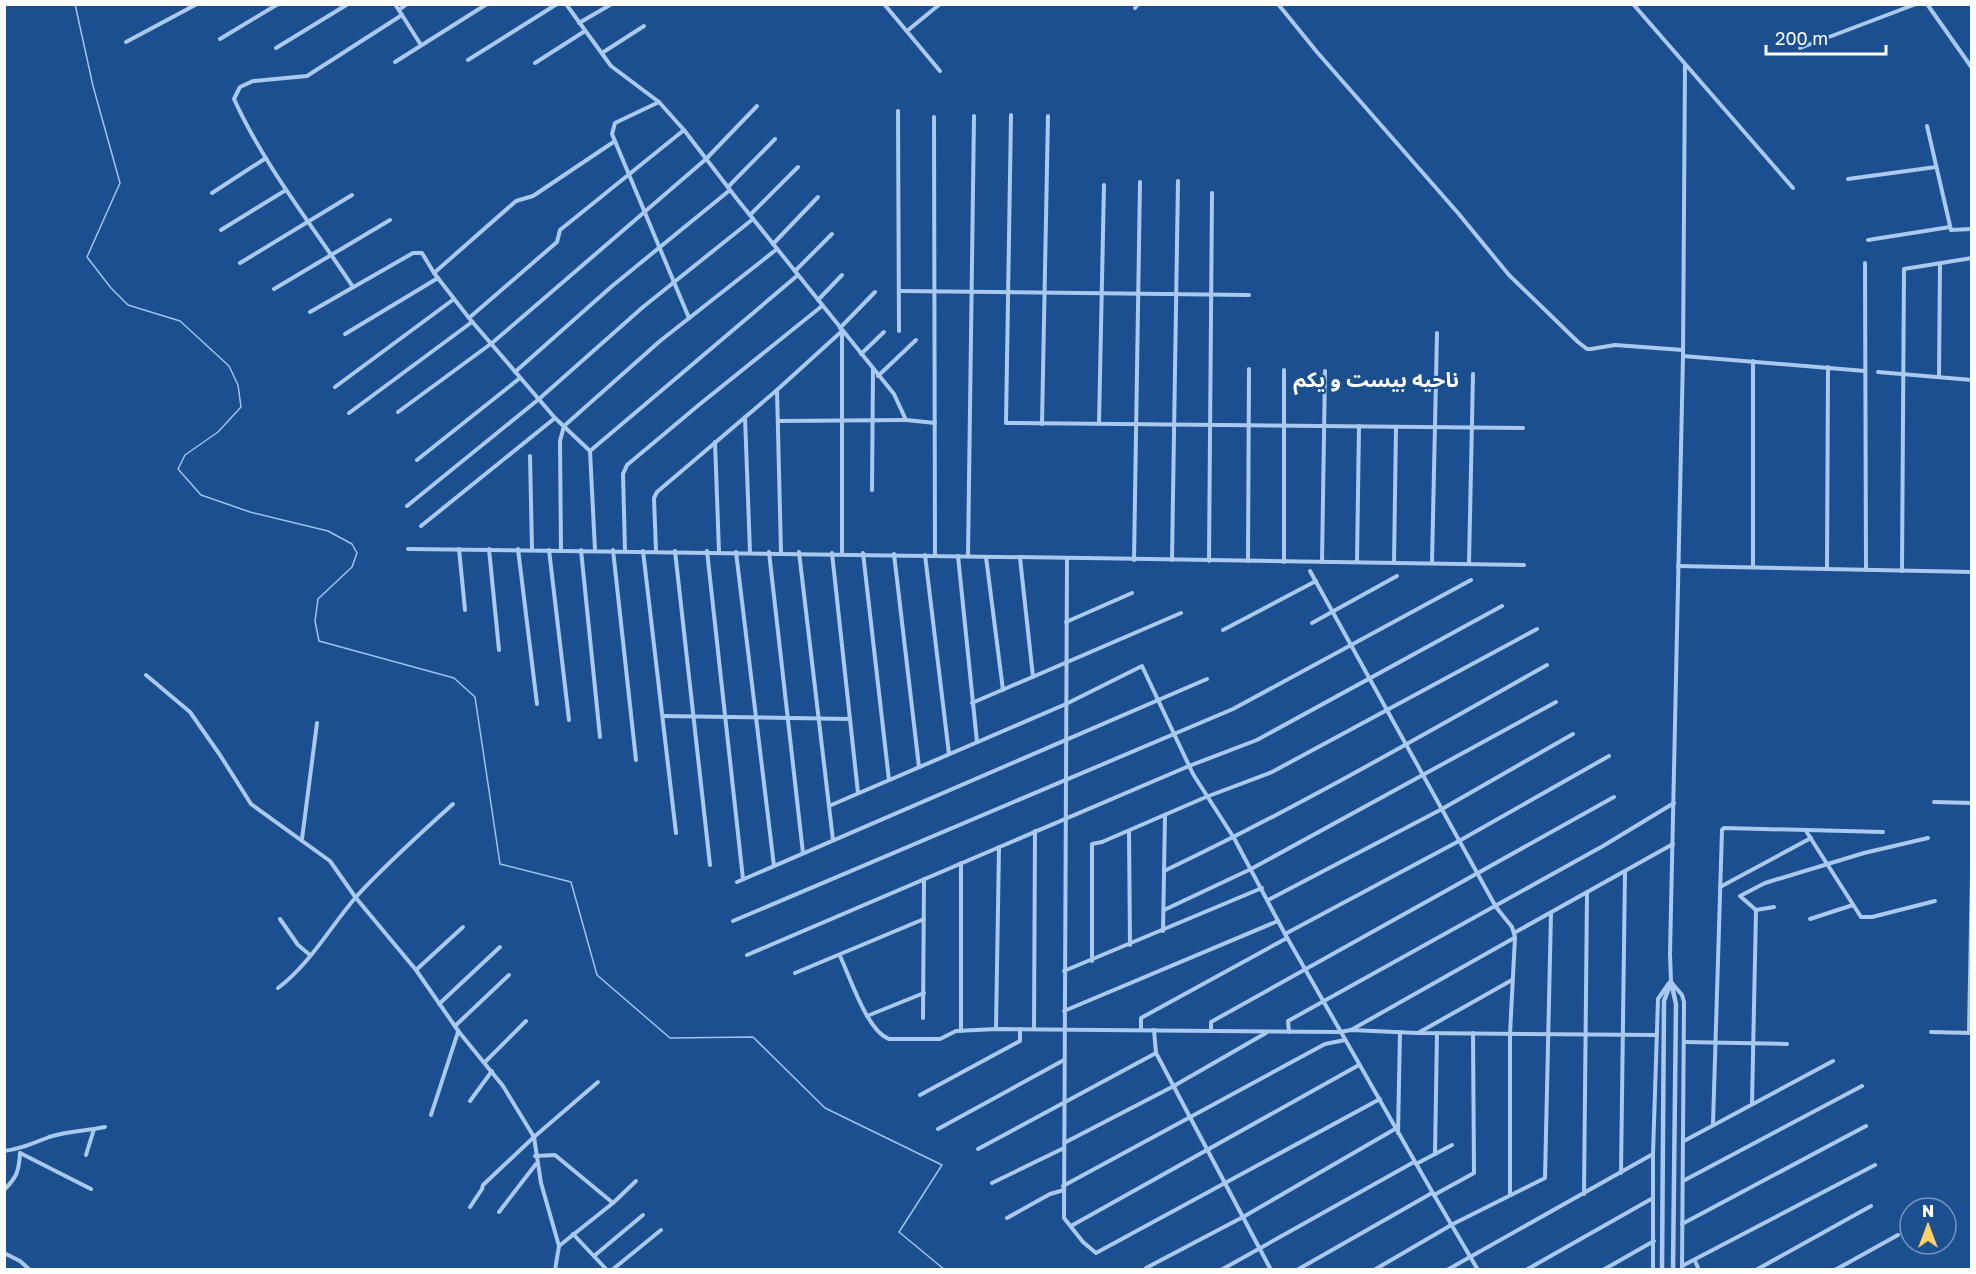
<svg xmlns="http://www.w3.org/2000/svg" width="1976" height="1274" font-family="'Golos Text','Noto Sans Arabic',sans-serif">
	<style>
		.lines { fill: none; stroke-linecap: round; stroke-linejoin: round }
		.stream { stroke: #9cc4f0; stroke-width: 1.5 }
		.minor { stroke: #a9c9ee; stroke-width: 4 }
		.tertiary { stroke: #a9c9ee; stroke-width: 4.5 }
		.labels { text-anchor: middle; stroke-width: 4.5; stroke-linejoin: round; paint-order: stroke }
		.district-label { font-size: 21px; font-weight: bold; fill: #fff; stroke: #1b4f8f }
	</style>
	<rect width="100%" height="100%" fill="#1b4f8f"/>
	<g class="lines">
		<polyline class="stream" points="75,4 93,86 120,183 87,257 111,288 128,305 180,321 229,366 238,385 241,407 218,432 185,455 178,469 201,495 250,512 328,531 352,544 357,553 352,567 318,599 315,621 319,641 454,678 475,697 500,864 571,882 597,975 670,1038 753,1037 825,1108 942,1165 899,1232 945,1270"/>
		<g class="minor">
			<polyline points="395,4 421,45"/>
			<polyline points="566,4 611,66 659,102 684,130 737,199 894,394 906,420 935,423"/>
			<polyline points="884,4 940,71"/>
			<polyline points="1278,4 1317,52 1458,213 1509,275 1578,342 1587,349 1591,349 1615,345 1683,350"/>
			<polyline points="1633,4 1793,188"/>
			<polyline points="1927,4 1972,68"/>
			<polyline points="1135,8 1138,4"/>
			<polyline points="399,10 407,4"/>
			<polyline points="579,23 610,5"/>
			<polyline points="907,31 940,4"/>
			<polyline points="220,39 278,4"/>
			<polyline points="126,42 197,4"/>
			<polyline points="276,48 348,4"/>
			<polyline points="1800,48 1916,4"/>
			<polyline points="602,53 644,26"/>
			<polyline points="468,60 557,4"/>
			<polyline points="395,62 487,4"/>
			<polyline points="535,63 585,31"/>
			<polyline points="659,102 615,123 612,134 689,318"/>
			<polyline points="898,111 899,331"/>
			<polyline points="1011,115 1006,423 1523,428"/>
			<polyline points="934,117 935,555"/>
			<polyline points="1927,126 1951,230 1972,229"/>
			<polyline points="1848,179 1936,167"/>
			<polyline points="728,187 775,139"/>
			<polyline points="212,193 266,158"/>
			<polyline points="750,215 798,167"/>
			<polyline points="221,230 286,190"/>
			<polyline points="1868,240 1950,227"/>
			<polyline points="773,244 818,197"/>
			<polyline points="240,263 352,195"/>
			<polyline points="1865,263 1866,570"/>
			<polyline points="795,271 832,234"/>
			<polyline points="434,273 516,201 533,196 615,141"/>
			<path d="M353 287C312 225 265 167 234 99L240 87 253 81 307 76 402 15"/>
			<polyline points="274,289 390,220"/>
			<polyline points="899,291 1249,295"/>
			<polyline points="818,300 842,275"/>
			<polyline points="310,312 413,253 422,253 434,273 469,318 555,418 590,451 595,550"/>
			<polyline points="469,318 557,242 560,230 684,130"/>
			<polyline points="840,328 875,292"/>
			<polyline points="345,334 438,278"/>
			<polyline points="861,354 884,332"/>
			<polyline points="1683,356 1865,371"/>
			<polyline points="515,372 611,287 730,190"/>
			<polyline points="1878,372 1972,380"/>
			<polyline points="878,376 916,340"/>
			<polyline points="1939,377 1940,263"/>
			<polyline points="335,387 454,299"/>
			<polyline points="777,390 781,552"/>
			<polyline points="398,412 492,343 548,295 706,159 757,106"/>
			<polyline points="349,413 472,322"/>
			<polyline points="745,417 750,552"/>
			<polyline points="778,421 906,420"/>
			<polyline points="1042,424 1048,116"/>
			<polyline points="1099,424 1104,185"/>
			<polyline points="715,442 719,552"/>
			<polyline points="590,451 798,275"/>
			<polyline points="530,456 532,549"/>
			<polyline points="417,460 520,378"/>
			<polyline points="872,490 873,369"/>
			<polyline points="407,506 539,399 643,307 753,219"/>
			<polyline points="421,526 555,418"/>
			<path d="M408 549C780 551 1152 560 1524 565"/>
			<polyline points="459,549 465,610"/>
			<polyline points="489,549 499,650"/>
			<polyline points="518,549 537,704"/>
			<polyline points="549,550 569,720"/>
			<polyline points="561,550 560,441 564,426 660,341 777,249"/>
			<polyline points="581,550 600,737"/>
			<polyline points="613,550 636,760"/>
			<polyline points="625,550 623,474 627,465 700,404 822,306"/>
			<polyline points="643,551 676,833"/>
			<polyline points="656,551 654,498 657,492 777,390 842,331"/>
			<polyline points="675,551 710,865"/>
			<polyline points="707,551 743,879"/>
			<polyline points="736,552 774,866"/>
			<polyline points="769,552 803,853"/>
			<polyline points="799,552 833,840"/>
			<polyline points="832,553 858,793"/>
			<polyline points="842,553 842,331"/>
			<polyline points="863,553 889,780"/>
			<polyline points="894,554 919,767"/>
			<polyline points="925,555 949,754"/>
			<polyline points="958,556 977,742"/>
			<polyline points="968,556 974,116"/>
			<polyline points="986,557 1003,690"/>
			<polyline points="1020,558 1033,677"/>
			<polyline points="1067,559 1064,1218 1083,1242 1096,1253 1380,1099"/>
			<polyline points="1134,560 1140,182"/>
			<polyline points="1172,560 1178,181"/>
			<polyline points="1209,561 1212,193"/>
			<polyline points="1248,561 1249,369"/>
			<polyline points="1284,562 1284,370"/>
			<polyline points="1322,562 1325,371"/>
			<polyline points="1357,562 1359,426"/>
			<polyline points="1394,563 1396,427"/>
			<polyline points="1432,563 1437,333"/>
			<polyline points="1469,564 1473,374"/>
			<polyline points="1678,566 1972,572"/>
			<polyline points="1753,567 1753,361"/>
			<polyline points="1827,569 1828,367"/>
			<polyline points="1310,571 1496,907 1512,927 1515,937 1510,1034 1510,1195"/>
			<polyline points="1902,571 1904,269 1972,258"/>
			<polyline points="1066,622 1132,593"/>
			<polyline points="1312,623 1397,576"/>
			<polyline points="1223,630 1316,581"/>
			<polyline points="146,675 190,712 220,755 251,804 330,861 356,898 416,970 459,1032 503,1086 534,1137 541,1183 559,1246 555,1270"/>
			<polyline points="972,703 1181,613"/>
			<polyline points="663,716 850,719"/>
			<polyline points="1934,802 1972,803"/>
			<polyline points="829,806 1066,704 1142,666 1193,774 1234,838 1285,934 1434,1195 1478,1270"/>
			<polyline points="1129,831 1130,945"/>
			<polyline points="1806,831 1861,917 1872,917 1935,901"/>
			<polyline points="302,839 317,723"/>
			<path d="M1164 871C1295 809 1421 736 1547 665"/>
			<polyline points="737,882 1207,679"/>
			<polyline points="1720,887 1811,838"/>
			<polyline points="1268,900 1442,809 1573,734"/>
			<polyline points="1774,907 1756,910 1740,896 1765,883 1864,853 1928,838"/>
			<polyline points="1164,910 1251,869 1556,702"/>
			<polyline points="280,919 298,945 310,955"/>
			<polyline points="1810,919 1853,905"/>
			<polyline points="733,921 1233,709 1471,580"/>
			<polyline points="1163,931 1165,815"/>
			<polyline points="1514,933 1673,844"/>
			<polyline points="1285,934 1459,841 1609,756"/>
			<polyline points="747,955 1189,766 1257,740 1502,606"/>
			<path d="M840 956C850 977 867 1031 889 1039H940L956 1031 996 1029 1340 1032 1351 1030 1417 1033 1657 1035"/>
			<polyline points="1092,961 1092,844 1102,842 1206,797 1272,772 1537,629"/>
			<polyline points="416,970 463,927"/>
			<polyline points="1064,971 1262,888"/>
			<polyline points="795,973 924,919"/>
			<path d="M278 988C310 964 330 927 356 897 386 864 420 834 453 804"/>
			<polyline points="439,1004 500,947"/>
			<polyline points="1064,1011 1278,921"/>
			<polyline points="867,1016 924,993"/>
			<polyline points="923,1018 924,879"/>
			<polyline points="455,1026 509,975"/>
			<polyline points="996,1029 999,847"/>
			<polyline points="1034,1029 1035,831"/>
			<polyline points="1141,1030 1141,1018 1287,938"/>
			<polyline points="1154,1030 1156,1053 1271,1270"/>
			<polyline points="1351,1030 1514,938"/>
			<polyline points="961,1031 961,863"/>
			<polyline points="1211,1031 1211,1022 1614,797"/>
			<polyline points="1289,1032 1288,1021 1603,846 1674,803"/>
			<polyline points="1931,1032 1970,1033"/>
			<polyline points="1418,1033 1512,980"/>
			<polyline points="1969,1033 1972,873"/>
			<polyline points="1684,1042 1787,1044"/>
			<polyline points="485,1062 526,1021"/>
			<polyline points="920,1095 1020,1041 1020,1029"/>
			<polyline points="470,1101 492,1071"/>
			<polyline points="1752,1104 1756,910"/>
			<polyline points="431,1115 458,1032"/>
			<polyline points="1713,1124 1722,830 1724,828 1883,832"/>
			<polyline points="938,1129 1064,1060"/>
			<polyline points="1398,1133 1400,1032"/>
			<polyline points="534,1137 598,1082"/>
			<polyline points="1684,1141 1833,1061"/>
			<polyline points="1064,1143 1172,1087 1266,1033"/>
			<polyline points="978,1149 1156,1053"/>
			<path d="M4 1151C21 1149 34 1143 49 1137 68 1131 86 1131 105 1127"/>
			<polyline points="20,1153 91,1189"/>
			<polyline points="1435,1154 1437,1033"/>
			<polyline points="86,1155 94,1129"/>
			<polyline points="535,1156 555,1155 613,1203"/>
			<polyline points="1416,1164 1452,1145"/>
			<polyline points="1621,1173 1625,871"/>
			<polyline points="1683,1181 1862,1086"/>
			<polyline points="992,1183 1064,1148"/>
			<polyline points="1063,1186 1325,1044 1345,1040"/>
			<path d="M4 1190C17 1177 19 1171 20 1153"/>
			<polyline points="1584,1194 1587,893"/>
			<polyline points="1434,1195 1474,1173 1473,1033"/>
			<polyline points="470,1207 482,1189 483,1185 534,1137"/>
			<polyline points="499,1212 536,1164"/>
			<polyline points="1007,1218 1050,1194 1064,1190"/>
			<polyline points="1682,1224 1866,1126"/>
			<polyline points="1071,1226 1359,1065"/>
			<polyline points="573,1234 607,1270"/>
			<polyline points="559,1246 613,1203 636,1181"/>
			<polyline points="4,1253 20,1261 30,1270"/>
			<polyline points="594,1256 643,1215"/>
			<polyline points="1695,1261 1699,1270"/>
			<polyline points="1682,1266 1875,1165"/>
			<polyline points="1146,1268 1243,1217 1395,1129"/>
			<polyline points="612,1270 661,1230"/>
			<polyline points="1221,1270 1414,1162"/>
			<polyline points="1297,1270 1432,1193"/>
			<polyline points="1374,1270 1453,1224 1545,1178 1551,913"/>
			<polyline points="1447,1270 1653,1154"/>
			<polyline points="1526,1270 1653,1198"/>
			<polyline points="1603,1270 1654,1241"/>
			<polyline points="1653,1270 1653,1154 1658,999 1669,983"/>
			<polyline points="1682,1270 1684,1002 1682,995 1671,982 1670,954 1683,356 1685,65"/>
			<polyline points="1756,1270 1871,1206"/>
			<polyline points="1835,1270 1898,1235"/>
		</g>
		<g class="tertiary">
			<polyline points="1671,982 1676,1004 1673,1270"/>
			<polyline points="1662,1270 1664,1001 1671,982"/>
		</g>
	</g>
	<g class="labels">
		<g class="district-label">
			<text x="1376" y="387">ناحیه بیست و یکم</text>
		</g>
	</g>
	<rect width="1976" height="1274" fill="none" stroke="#ffffff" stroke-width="12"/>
	<g transform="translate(1928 1226)"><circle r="28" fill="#1b4f8f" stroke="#7695bc" stroke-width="1.5"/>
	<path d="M0-4.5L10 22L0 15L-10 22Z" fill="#ffd166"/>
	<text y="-9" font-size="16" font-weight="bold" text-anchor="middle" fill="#ffffff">N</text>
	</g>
	<path d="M1766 45v9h120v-9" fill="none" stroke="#ffffff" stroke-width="3"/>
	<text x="1775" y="45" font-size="18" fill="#ffffff" stroke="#1b4f8f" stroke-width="4.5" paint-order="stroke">200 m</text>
</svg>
